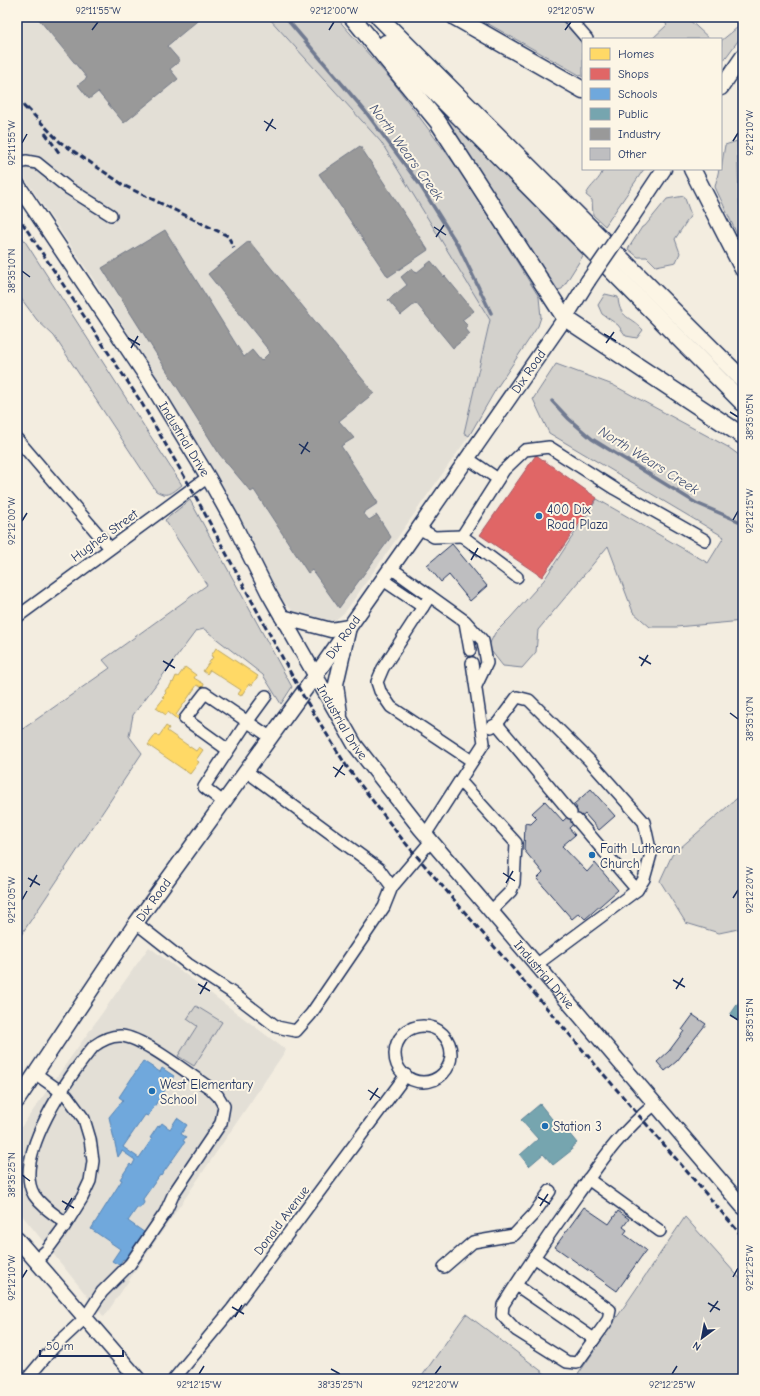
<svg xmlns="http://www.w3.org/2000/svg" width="760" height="1396" font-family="'Comic Neue',sans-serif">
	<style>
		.built { fill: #e3dfd6 }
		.green { fill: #d3d1cc; stroke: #778095 }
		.homes { fill: #ffd966; stroke: #bba664 }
		.shops { fill: #e06666; stroke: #a55664 }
		.schools { fill: #6fa8dc; stroke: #5684b6 }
		.public { fill: #76a5af; stroke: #5b8297 }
		.industry { fill: #999; stroke: #737987 }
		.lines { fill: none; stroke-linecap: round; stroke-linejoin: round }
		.stream { stroke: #707a91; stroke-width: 3.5 }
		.building { fill: #bebec0; stroke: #1b2f5e }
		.minor-casing { stroke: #1b2f5e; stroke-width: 14 }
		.major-casing { stroke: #1b2f5e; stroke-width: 17 }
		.highway-casing { stroke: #1b2f5e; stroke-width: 19 }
		.minor { stroke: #fcf5e5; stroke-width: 11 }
		.major { stroke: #fcf5e5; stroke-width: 14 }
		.highway { stroke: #fcf5e5; stroke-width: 16 }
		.rail { stroke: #1b2f5e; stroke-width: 3; stroke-dasharray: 6 3; stroke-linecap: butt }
		.major-bridge-casing { stroke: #1b2f5e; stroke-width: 17; stroke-linecap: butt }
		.major-bridge { stroke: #fcf5e5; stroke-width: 14 }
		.ticks { fill: none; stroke: #1b2f5e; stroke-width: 1.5 }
		.poi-dot { fill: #1f6fb2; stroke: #fcf5e5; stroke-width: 1.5 }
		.labels { text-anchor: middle; stroke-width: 4; stroke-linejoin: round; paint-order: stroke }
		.street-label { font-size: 13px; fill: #1b2f5e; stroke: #fcf5e5 }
		.poi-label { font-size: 13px; fill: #1b2f5e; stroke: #fcf5e5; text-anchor: start }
		.water-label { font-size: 14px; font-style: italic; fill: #465478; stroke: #fcf5e5 }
		.neatline { fill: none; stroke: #1b2f5e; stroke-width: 1.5 }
		.ticks-label { font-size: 10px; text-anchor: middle; fill: #1b2f5e }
	</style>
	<rect width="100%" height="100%" fill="#f3ede0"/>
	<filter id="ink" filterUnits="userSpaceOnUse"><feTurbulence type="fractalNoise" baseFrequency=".025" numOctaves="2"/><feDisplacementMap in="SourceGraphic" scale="8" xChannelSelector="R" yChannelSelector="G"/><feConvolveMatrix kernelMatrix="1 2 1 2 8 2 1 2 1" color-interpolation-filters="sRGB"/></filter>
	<g filter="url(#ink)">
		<g class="built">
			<polygon points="17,17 268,17 381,142 490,320 464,433 469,436 345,612 334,621 325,624 301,617 292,610 280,598 220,480 173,403 98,286 17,167"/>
			<polygon points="149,947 286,1050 104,1317 17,1209 17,1133"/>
		</g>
		<g class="green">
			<polygon points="268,17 336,17 393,82 460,171 539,297 541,317 538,326 496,389 469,436 464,433 490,320 381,142"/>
			<polygon points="476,17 559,17 583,44 583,77"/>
			<polygon points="660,17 686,17 710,39 652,39 667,25"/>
			<polygon points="743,23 743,34 721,64 721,41"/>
			<polygon points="415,87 432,100 584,254 562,289 557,290 549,285 519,232"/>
			<polygon points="737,141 740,220 743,228 743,247 715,187 719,169 721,169 725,145"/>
			<path d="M603 169H644L605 226 593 215 592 200 586 195C590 185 601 180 603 169Z"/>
			<polygon points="684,196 691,215 675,239 680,253 676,262 656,266 647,257 638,257 628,249 642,227 645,226 667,199"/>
			<path d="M17 229 182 485C172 493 168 498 156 491L54 336 37 320 17 293Z"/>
			<path d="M605 294 618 297C619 319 631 316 643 330L637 338 626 336 618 325 602 314 598 305Z"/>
			<polygon points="556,364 613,385 728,447 743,458 743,621 676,627 650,627 633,612 608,546 538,630 536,652 522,668 503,666 488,647 495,633 510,618 544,580 597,499 708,563 724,537 549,433 533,399"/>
			<polygon points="190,500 292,687 281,704 263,675 204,629 196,631 133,715 129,736 142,753 17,941 17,733 110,668 103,660 207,585 165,520"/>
			<polygon points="743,793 743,928 719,933 686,923 660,881 672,855"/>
			<polygon points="196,1006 222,1022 194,1066 178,1056 197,1026 187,1019"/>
			<polygon points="685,1217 743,1282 743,1372 736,1377 737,1379 575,1379"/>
			<polygon points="466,1314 552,1379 420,1379"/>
		</g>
		<g class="homes">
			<polygon points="216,648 258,676 252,685 249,684 241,696 238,694 241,690 210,670 207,674 203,671 213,657 211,656"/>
			<polygon points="185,667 196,675 194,678 204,684 203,688 197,685 176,715 180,718 178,720 168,712 166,715 156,708 164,698 162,697 166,693 165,691 168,687 169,688 172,682 173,683 176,676 178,677"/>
			<polygon points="166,726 169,728 167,731 196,751 199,747 203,750 196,760 199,762 190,774 148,745 156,734 159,736"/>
		</g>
		<polygon class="shops" points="536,455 597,498 542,577 480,535"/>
		<polygon class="schools" points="143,1061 160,1072 162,1068 174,1076 148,1116 145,1115 123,1147 139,1158 152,1139 150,1138 158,1126 159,1127 162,1123 170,1129 177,1118 187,1125 181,1134 186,1137 183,1141 185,1142 161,1176 160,1175 143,1199 144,1203 140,1208 137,1208 128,1221 148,1235 129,1263 123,1259 119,1265 112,1261 120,1249 91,1229 122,1180 120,1179 130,1164 132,1166 135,1160 122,1151 118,1157 109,1117 123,1100 119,1097"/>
		<g class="public">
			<polygon points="743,996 743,1024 730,1015"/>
			<polygon points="540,1104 556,1124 559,1121 577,1143 571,1148 572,1150 553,1165 543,1154 529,1166 520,1155 538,1139 521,1120"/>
		</g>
		<g class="industry">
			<polygon points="37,17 202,17 167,46 180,61 170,69 178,79 124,123 98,92 89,99 78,85 87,78"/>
			<polygon points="360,146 428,250 388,277 319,174"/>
			<polygon points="165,230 244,357 252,350 261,361 270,352 208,274 249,241 374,393 339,421 354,438 341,446 378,503 363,513 369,520 377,515 391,537 339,608 312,570 308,573 254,490 251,492 220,455 102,268"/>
			<polygon points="431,261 444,277 445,276 474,311 462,320 468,326 465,328 470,334 453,348 416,303 401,315 388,300 407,285 401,277 412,268 416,273"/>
		</g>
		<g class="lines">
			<g class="stream">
				<polyline points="285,17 365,111 420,185 459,247 491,313"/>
				<polyline points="552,401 569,419 592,439 696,503 743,523"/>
			</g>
		</g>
		<g class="building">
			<polygon points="452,544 487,586 470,601 449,575 441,582 427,565"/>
			<polygon points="591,789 615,816 599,830 585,814 569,828 575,835 562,846 587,872 595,863 618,890 585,919 579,913 572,919 537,879 543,873 524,850 525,823 531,824 537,818 532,813 545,801 563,821 577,808 574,804"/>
			<polygon points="693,1015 706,1024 677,1061 665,1071 657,1062 669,1051 684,1031 682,1030"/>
			<polygon points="584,1207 609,1224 618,1211 629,1219 623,1227 627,1230 624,1234 646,1250 617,1291 555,1247"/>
		</g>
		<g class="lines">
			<g class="minor-casing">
				<g id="minor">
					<polyline points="568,17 587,39"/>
					<polyline points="17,164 26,161 37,163 68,188 111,215"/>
					<polyline points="17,439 110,548"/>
					<polyline points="467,458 498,479"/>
					<polyline points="419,528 434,537 462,536"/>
					<polyline points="391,568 465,621 483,641 487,663 476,686"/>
					<polyline points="517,577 462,536 504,470 525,450 549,447 615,489 705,540"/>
					<polyline points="383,580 423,607"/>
					<polyline points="430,596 383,668 377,682 380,691 391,707 472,761"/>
					<polyline points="17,617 208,477"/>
					<polyline points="465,622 470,650"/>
					<polyline points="497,724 517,697 529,700 589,760 644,822 651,854 644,879 637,890 577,820"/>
					<polyline points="491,727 497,724 571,813"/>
					<polyline points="228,750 185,719 205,693 270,737"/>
					<polyline points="460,781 516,843 514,883 511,891 491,911"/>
					<polyline points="223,802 204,787 247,722 266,696"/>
					<polyline points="425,835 484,743 472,663"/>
					<polyline points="392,887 431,841"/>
					<polyline points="136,923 188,964 231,992 277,1027 296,1031 311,1014 384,907 392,887 379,869 246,771"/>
					<polyline points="536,965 637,890"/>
					<circle cx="423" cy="1054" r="28"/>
					<polyline points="36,1074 67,1096 84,1119 90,1139 93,1161 90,1181 82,1198 64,1227 47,1250 36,1260"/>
					<polyline points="588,1179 660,1231"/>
					<path d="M534 1257 610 1310 608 1320 577 1363 567 1362 516 1330 502 1315 503 1305C527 1267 552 1230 578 1194 604 1157 620 1133 655 1104"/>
					<polyline points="444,1267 473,1242 514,1235 533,1215 550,1191"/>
					<polyline points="516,1285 594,1339"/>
					<path d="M27 1379 53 1348 85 1318 102 1292 130 1264 165 1213 174 1193 221 1123 224 1106 218 1096 210 1088C190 1075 144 1038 122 1036 111 1035 102 1040 94 1046 69 1075 12 1158 34 1195 42 1207 55 1215 66 1223"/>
					<polyline points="174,1379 232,1309 406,1075"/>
				</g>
			</g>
			<g class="major-casing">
				<g id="major">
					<polyline points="721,88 743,56"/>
					<path id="s1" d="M17 184 150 382 208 477 232 520 268 592 355 745 420 828 743 1207"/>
					<polyline points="630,220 664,169"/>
					<polyline points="282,617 331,630 349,627 336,684 340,714"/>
					<path id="s2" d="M17 1101 136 923 315 676 419 528 565 318 588 281"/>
					<polyline points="17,1239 138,1379"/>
				</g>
			</g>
			<g class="highway-casing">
				<g id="highway">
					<polyline points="352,17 438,122 565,318 743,436"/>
					<polyline points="379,17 743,380"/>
					<polyline points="455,17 583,90"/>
					<polyline points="386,43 743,403"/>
					<polyline points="692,169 743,269"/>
				</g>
			</g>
			<use href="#minor" class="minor"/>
			<use href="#major" class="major"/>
			<use href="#highway" class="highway"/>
			<g class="rail">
				<polyline points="17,99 29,112"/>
				<polyline points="27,108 60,142 125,186 228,236 234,248"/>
				<polyline points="45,133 60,154"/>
				<polyline points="17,215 141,402 191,488 302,694 347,767 402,839 743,1237"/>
			</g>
			<g class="major-bridge-casing">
				<polyline id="major-bridge" points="588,281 630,220"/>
			</g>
			<use href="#major-bridge" class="major-bridge"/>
		</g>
	</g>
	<path class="ticks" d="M92 30 98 22M329 30 334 22M565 30 571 22M264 121 276 129M266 131 273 119M733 141 738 133M22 143 27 134M434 227 446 235M436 237 444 225M22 271 30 277M604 334 616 341M128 338 140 345M606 343 614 332M131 348 138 336M730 412 738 417M299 444 310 452M301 454 308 442M733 520 738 511M22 521 27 513M469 550 481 558M471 560 478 548M639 657 651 664M163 661 175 668M641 666 648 655M165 671 173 659M730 713 738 719M333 767 345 775M335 777 343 765M503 873 515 881M28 878 40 885M506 883 513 871M30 887 37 875M733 898 738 890M22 900 27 891M673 980 685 987M198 984 210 991M676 989 683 978M200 994 207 982M730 1015 738 1020M368 1090 380 1098M370 1100 378 1088M22 1175 30 1181M538 1197 550 1204M62 1201 74 1208M540 1206 548 1194M65 1210 72 1198M733 1277 738 1268M22 1278 27 1270M708 1303 720 1310M232 1307 244 1314M710 1312 718 1301M235 1317 242 1305M331 1369 340 1374M199 1374 204 1366M435 1374 441 1366M672 1374 677 1366"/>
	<g class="poi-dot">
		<circle cx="539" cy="516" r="4"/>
		<circle cx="592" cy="855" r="4"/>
		<circle cx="152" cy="1091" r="4"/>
		<circle cx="545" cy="1126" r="4"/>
	</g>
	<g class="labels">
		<g class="street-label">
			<text dy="5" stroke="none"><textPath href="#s2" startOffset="891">Dix Road</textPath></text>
			<text dy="5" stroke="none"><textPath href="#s1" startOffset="305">Industrial Drive</textPath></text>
			<text transform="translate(104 535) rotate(-36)" y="5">Hughes Street</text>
			<text dy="5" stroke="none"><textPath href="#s2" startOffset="567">Dix Road</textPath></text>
			<text dy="5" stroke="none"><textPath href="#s1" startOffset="629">Industrial Drive</textPath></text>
			<text dy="5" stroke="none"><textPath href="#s2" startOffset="243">Dix Road</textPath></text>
			<text dy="5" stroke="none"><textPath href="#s1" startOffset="953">Industrial Drive</textPath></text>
			<text transform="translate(281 1220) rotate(-53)" y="5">Donald Avenue</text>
		</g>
		<g class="poi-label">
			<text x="547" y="514">400 Dix<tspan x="547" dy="15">Road Plaza</tspan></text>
			<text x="600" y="853">Faith Lutheran<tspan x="600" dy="15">Church</tspan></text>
			<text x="160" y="1089">West Elementary<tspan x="160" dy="15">School</tspan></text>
			<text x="553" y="1131">Station 3</text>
		</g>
		<g class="water-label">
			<text transform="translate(407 152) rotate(54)" y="5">North Wears Creek</text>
			<text transform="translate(649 460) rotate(32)" y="5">North Wears Creek</text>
		</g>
	</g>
	<rect width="760" height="1396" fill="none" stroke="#fcf5e5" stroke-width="44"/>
	<rect x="582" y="38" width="140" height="132" fill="#fcf5e5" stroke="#a2a6af"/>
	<rect x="590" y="48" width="20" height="12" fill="#ffd966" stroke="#a2a6af"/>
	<text x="618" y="58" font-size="12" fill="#1b2f5e">Homes</text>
	<rect x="590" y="68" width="20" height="12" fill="#e06666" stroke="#a2a6af"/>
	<text x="618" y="78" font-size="12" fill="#1b2f5e">Shops</text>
	<rect x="590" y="88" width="20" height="12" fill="#6fa8dc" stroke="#a2a6af"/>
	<text x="618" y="98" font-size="12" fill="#1b2f5e">Schools</text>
	<rect x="590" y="108" width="20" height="12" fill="#76a5af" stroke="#a2a6af"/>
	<text x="618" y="118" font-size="12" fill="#1b2f5e">Public</text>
	<rect x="590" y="128" width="20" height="12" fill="#999999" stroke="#a2a6af"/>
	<text x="618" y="138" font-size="12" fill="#1b2f5e">Industry</text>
	<rect x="590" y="148" width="20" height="12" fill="#bebec0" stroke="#a2a6af"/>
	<text x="618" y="158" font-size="12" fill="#1b2f5e">Other</text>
	<g transform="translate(702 1338) rotate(212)" stroke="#fcf5e5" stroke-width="3" paint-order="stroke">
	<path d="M0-3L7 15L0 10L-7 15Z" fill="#1b2f5e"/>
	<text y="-6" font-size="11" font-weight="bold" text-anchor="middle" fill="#1b2f5e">N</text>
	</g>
	<path d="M40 1350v6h83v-6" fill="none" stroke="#1b2f5e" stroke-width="2"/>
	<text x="46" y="1350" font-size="12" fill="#1b2f5e" stroke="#fcf5e5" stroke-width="3" paint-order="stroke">50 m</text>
	<rect x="22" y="22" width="716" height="1352" class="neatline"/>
	<g class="ticks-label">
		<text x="98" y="14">92°11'55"W</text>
		<text x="334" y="14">92°12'00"W</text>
		<text x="571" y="14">92°12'05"W</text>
		<text transform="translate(749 133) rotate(-90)" y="4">92°12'10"W</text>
		<text transform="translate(11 143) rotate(-90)" y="4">92°11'55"W</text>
		<text transform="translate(11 271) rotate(-90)" y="4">38°35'10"N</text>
		<text transform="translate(749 417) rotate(-90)" y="4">38°35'05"N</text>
		<text transform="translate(749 511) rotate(-90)" y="4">92°12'15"W</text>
		<text transform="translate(11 521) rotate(-90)" y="4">92°12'00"W</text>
		<text transform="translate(749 719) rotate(-90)" y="4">38°35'10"N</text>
		<text transform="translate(749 890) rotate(-90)" y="4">92°12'20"W</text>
		<text transform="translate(11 900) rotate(-90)" y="4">92°12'05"W</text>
		<text transform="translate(749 1020) rotate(-90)" y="4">38°35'15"N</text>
		<text transform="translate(11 1175) rotate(-90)" y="4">38°35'25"N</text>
		<text transform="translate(749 1268) rotate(-90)" y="4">92°12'25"W</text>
		<text transform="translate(11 1278) rotate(-90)" y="4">92°12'10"W</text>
		<text x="199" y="1388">92°12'15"W</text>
		<text x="340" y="1388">38°35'25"N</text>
		<text x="435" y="1388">92°12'20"W</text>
		<text x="672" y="1388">92°12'25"W</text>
	</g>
</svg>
